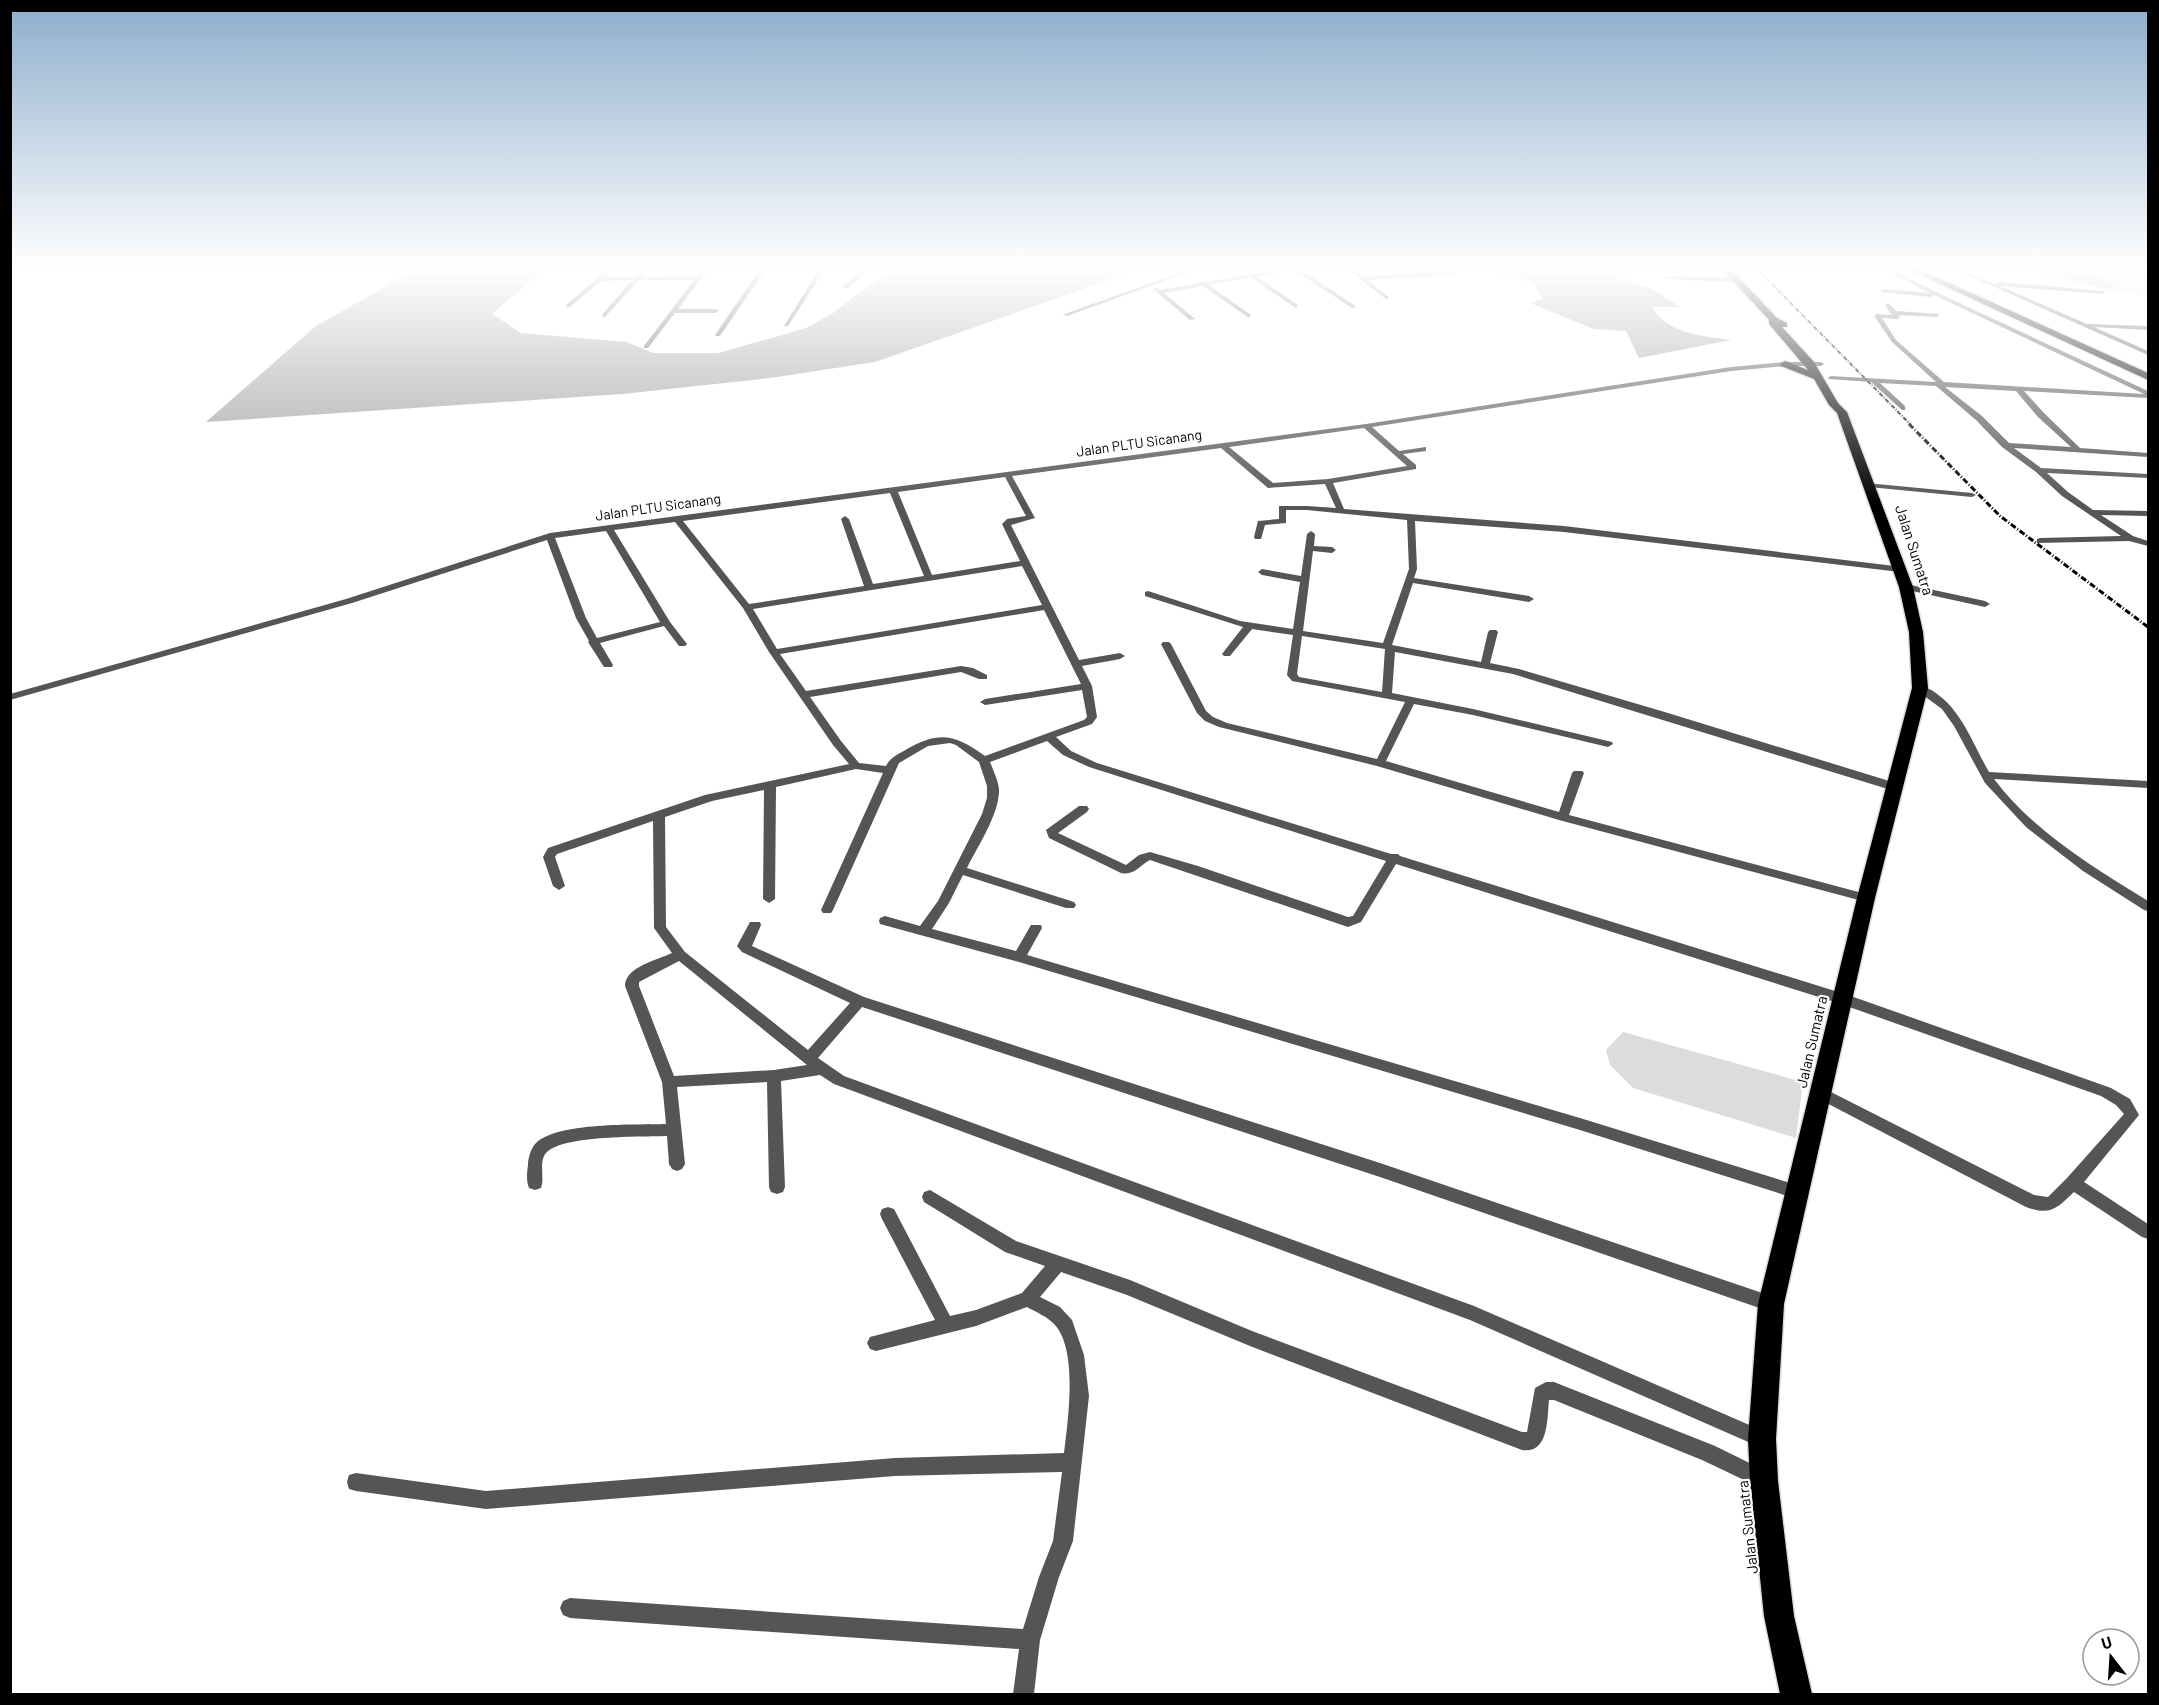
<svg xmlns="http://www.w3.org/2000/svg" width="2159" height="1705" font-family="Barlow,sans-serif">
	<style>
		.green { fill: #dcdcdc }
		.water { fill: #a3a3a3 }
		.lines { fill: none; stroke-linecap: round; stroke-linejoin: round }
		.river { fill: #a3a3a3; fill-rule: evenodd }
		.highway-casing { stroke: #dbdbdb; stroke-width: 3 }
		.street { fill: #555; fill-rule: evenodd }
		.highway { fill: #000; fill-rule: evenodd }
		.rail-far1 { stroke: #000; stroke-width: 2; stroke-dasharray: 4.5 1.5 1 1.5; stroke-linecap: butt }
		.rail { stroke: #000; stroke-width: 3; stroke-dasharray: 6 2 1 2; stroke-linecap: butt }
		.labels { text-anchor: middle; stroke-width: 4.5; stroke-linejoin: round; paint-order: stroke }
		.far-street-label { font-size: 14px; fill: #000; stroke: #fff }
		.street-label { font-size: 15px; fill: #000; stroke: #fff }
	</style>
	<rect width="100%" height="100%" fill="#fff"/>
	<g class="green">
		<polygon points="2037,266 2148,266 2148,295 2104,290 2078,277 2041,274"/>
		<polygon points="1623,1032 1803,1082 1796,1138 1633,1088 1610,1065 1606,1050"/>
	</g>
	<g class="water">
		<polygon points="427,266 545,268 492,314 521,333 627,342 653,353 719,353 806,328 833,313 867,287 903,266 1105,266 1110,273 1138,266 1149,266 875,362 770,378 622,394 206,422 316,326 402,277"/>
		<path d="M1461 266H1630L1635 273 1617 278 1654 290 1680 307H1652C1667 334 1704 336 1731 340L1639 358 1626 331 1594 329 1530 303 1543 299 1533 283 1494 271 1465 270Z"/>
	</g>
	<g class="lines">
		<path class="river" d="M2040 266C2065 266 2088 273 2111 282L2114 285 2111 288C2104 290 2054 275 2043 272Z"/>
		<g class="highway-casing">
			<g id="highway">
				<polygon points="1719,266 1728,266 1777,318 1787,323 1787,327 1782,327 1814,362 1838,403 1847,412 1913,587 1923,632 1928,688 1875,898 1784,1304 1776,1439 1778,1481 1794,1616 1812,1694 1780,1694 1764,1616 1750,1481 1748,1439 1758,1304 1857,898 1912,688 1909,632 1899,587 1837,413 1829,405 1814,379 1781,366 1780,364 1785,361 1808,370 1769,324 1769,320"/>
				<polygon points="1901,266 1912,266 2148,373 2148,380"/>
			</g>
		</g>
		<g class="street">
			<polygon points="612,266 618,266 605,277 635,277 645,266 651,266 642,277 697,276 705,266 711,266 678,309 716,309 719,311 716,313 675,313 648,348 644,348 644,346 694,280 639,280 604,318 602,315 632,280 601,281 570,307 566,307 566,305"/>
			<polygon points="762,266 768,266 720,336 716,336 715,335"/>
			<polygon points="821,266 827,266 788,326 784,326"/>
			<polygon points="867,266 873,266 848,288 844,288 844,286"/>
			<polygon points="1198,266 1206,266 1067,316 1062,315"/>
			<polygon points="1295,266 1308,266 1300,269 1357,307 1352,308 1294,270 1256,276 1298,305 1296,308 1250,277 1209,285 1251,315 1249,318 1203,286 1164,293 1195,319 1190,320 1153,289 1156,287 1161,290"/>
			<polygon points="1343,266 1350,266 1363,276 1453,271 1456,273 1453,275 1367,280 1389,297 1387,300"/>
			<polygon points="1947,266 1955,266 1995,284 1998,282 2105,291 2103,294 2000,286 2087,324 2148,326 2148,330 2094,327 2148,351 2148,355"/>
			<polygon points="2029,266 2035,266 2035,269 2030,270"/>
			<path d="M1890 270H1894L1940 294 2148 391V398L2024 391 2044 413 2080 448 2148 453V457L2014 448 2041 468 2148 474V478L2047 473 2068 492 2093 510 2148 511V516L2101 515 2133 536 2148 541V546L2129 541 2037 543V539L2040 538 2121 536 2062 496 2036 472 2002 447 1976 420 1936 386 1880 383 1905 406V410H1902L1871 382 1829 379 1828 378 1831 376 1936 382 1892 342 1874 316 1877 314 1892 315 1885 305 1888 303 1896 311 1939 314 1937 317 1899 315 1900 317 1897 319 1882 318 1896 340 1944 382 2144 394 1934 295 1931 297 1881 292 1883 289 1930 293 1890 272ZM1945 387 2016 391 2038 417 2071 447 2009 443 1982 416Z"/>
			<polygon points="1666,276 1736,278 1739,280 1736,282 1664,279"/>
			<path d="M1785 362H1821L1824 364 1821 366H1785L1731 371 1372 427 1399 451 1426 447V451L1403 454 1416 465V469L1333 483 1344 509 1564 526 1903 567V571L1900 572 1564 532 1415 521 1417 569 1414 578 1529 596 1534 599 1529 602 1413 583 1392 645 1481 662 1488 632 1490 630H1496L1498 632 1490 663 1519 669 1668 713 1899 784 1901 787 1899 790H1891L1513 674 1395 652 1392 693 1473 709 1612 742 1613 744 1608 747 1473 715 1414 704 1386 761 1559 812 1572 773 1574 771H1582L1584 773 1569 815 1866 894 1872 898 1870 901 1866 902 1559 820 1377 766 1219 727 1205 721 1197 713 1161 644 1163 642H1169L1171 644 1206 711 1213 717 1227 723 1377 759 1405 702 1292 681 1287 675 1293 635 1252 629 1230 656H1224L1222 654 1243 627 1145 596V592L1148 591 1240 621 1293 629 1300 582 1262 575 1258 572 1262 569 1301 576 1307 534 1311 531 1315 534 1314 546 1332 547 1336 550 1332 553 1313 551 1303 631 1383 643 1409 569 1407 520 1307 510H1286V523L1265 525 1261 539H1255L1254 537 1258 521 1279 519V506H1307L1336 508 1325 484 1268 488 1221 448 1012 476 1035 518 1011 525 1079 660 1120 653 1125 656 1120 659 1082 666 1092 686 1097 717 1092 724 1056 737 1071 751 1097 763 1391 854H1398L1400 856 1848 995 2111 1088 2130 1099 2139 1115 2084 1182 2148 1224V1239L2142 1237 2074 1192C2057 1208 2051 1216 2026 1207L1817 1098 1815 1094 1817 1090 1822 1088 1827 1090 2034 1195 2048 1197 2067 1178 2124 1114 2116 1105 2101 1096 1838 1003 1396 864 1361 922 1348 927 1150 860C1140 865 1134 876 1121 873L1049 838 1046 830 1079 806H1087L1089 809 1087 812 1058 833 1126 865 1139 855 1150 852 1198 866 1348 917 1353 916 1386 861 1089 767 1063 755 1047 741 990 762C993 770 998 780 999 789 1000 813 978 846 967 868L1074 902 1076 905 1074 908H1066L963 875 949 903 932 929 1016 951 1031 925H1041L1042 928 1027 955 1580 1118 1797 1185 1803 1187 1805 1192 1803 1197 1797 1199 1580 1130 1019 962 880 924 879 921 880 918 885 916 920 926 938 901 982 814 987 798V786L979 762 956 745 950 743 928 746 899 763 833 910 831 913H823L821 910 883 773 856 769 776 787 775 899 769 903 763 899 764 790 712 801 665 817 666 927 685 952 808 1050 850 1003 742 952 737 946 750 922H760L761 925 752 946 864 997 1380 1163 1777 1298 1779 1304 1777 1310 1771 1312 1380 1177 862 1007 818 1058 844 1076 1474 1306 1768 1433 1771 1439 1768 1445 1762 1448 1470 1320 834 1084 820 1075 781 1081 785 1187 783 1192 777 1194 771 1192 769 1187 767 1082 677 1087 685 1164 682 1169 677 1171 672 1169 669 1164 667 1136C641 1137 565 1135 547 1152 538 1160 545 1178 541 1188L535 1190 529 1188C526 1181 527 1172 528 1165 528 1158 531 1148 536 1143 558 1122 635 1125 666 1124L662 1082 625 986C625 967 657 960 672 953L654 928 653 821 557 854 555 857 565 886 559 890 553 886 543 857 548 848 705 795 849 764 833 745 769 652 743 608 675 522 614 530 670 622 687 644 685 646H679L664 626 600 643 613 665 612 667H604L588 642 589 641 576 618 547 540 352 603 10 700V694L346 599 550 533 1366 424 1731 367ZM1364 428 1407 466 1328 479 1273 483 1229 447ZM1005 477 1026 516 1007 519 1002 524 1020 561 932 575 898 492ZM890 493 924 576 873 584 849 519 845 516 841 519 864 586 749 604 683 521ZM606 531 660 622 597 638 586 618 555 538ZM1022 566 1042 605 777 649 753 609ZM1044 610 1081 684 985 699 980 702 985 705 1082 690 1087 717 1084 720 985 756C956 735 940 730 907 749 899 754 890 757 886 766L859 763 841 741 810 697 961 672 979 679H987V675L973 668 961 666 806 691 780 654ZM1302 636 1385 649 1382 692 1299 677 1297 674ZM679 961 807 1065 774 1070 674 1076 639 986V982Z"/>
			<polygon points="1866,483 1972,493 1976,495 1972,497 1869,487 1866,487"/>
			<polygon points="1906,584 1985,601 1990,604 1985,607 1903,589 1901,587"/>
			<path d="M1920 685C1958 698 1971 741 1989 772L2148 781V788L1994 779C2034 832 2093 867 2148 901V911L2144 910 2083 871 2026 827 1985 783 1954 726 1942 709 1916 690 1915 688Z"/>
			<path d="M930 1190 1016 1241 1130 1280 1252 1331 1522 1432H1527L1535 1388 1546 1382H1554L1715 1446 1770 1473 1772 1480 1770 1487 1763 1489 1702 1460 1554 1400H1549C1547 1419 1549 1454 1522 1450L1250 1346 1127 1295 1061 1272 1040 1297 1060 1307 1072 1320 1084 1355 1089 1396 1073 1541 1059 1577 1040 1640 1034 1694H1013L1019 1649 570 1618 563 1615 560 1608 563 1601 570 1598 1023 1629 1039 1577 1053 1541 1062 1472 895 1476 486 1509 356 1491 349 1489 347 1482 349 1475 356 1473 486 1491 895 1458 1064 1453C1068 1420 1078 1351 1055 1325 1048 1317 1036 1312 1027 1307L976 1326 876 1351 870 1349 867 1343 870 1337 935 1320 882 1219 880 1214 882 1209 888 1207 894 1209 950 1316 976 1310 1022 1293 1045 1266 1005 1252 924 1202 922 1197 924 1192Z"/>
		</g>
		<use href="#highway" class="highway"/>
		<polyline class="rail-far1" points="1754,266 1911,425"/>
		<polyline class="rail" points="1909,424 2000,516 2148,627"/>
	</g>
	<linearGradient id="sky" x2="0" y2="1"><stop stop-color="#8cadcc"/><stop offset="0.53" stop-color="#fff"/><stop offset="1" stop-color="#fff" stop-opacity="0"/></linearGradient>
	<rect width="2159" height="505" fill="url(#sky)"/>
	<g class="labels">
		<g class="far-street-label">
			<text transform="translate(1139 443) rotate(-8)" y="5">Jalan PLTU Sicanang</text>
			<text transform="translate(658 507) rotate(-8)" y="5">Jalan PLTU Sicanang</text>
		</g>
		<g class="street-label">
			<text transform="translate(1914 550) rotate(72)" y="5">Jalan Sumatra</text>
			<text transform="translate(1812 1042) rotate(-77)" y="5">Jalan Sumatra</text>
			<text transform="translate(1748 1527) rotate(-96)" y="5">Jalan Sumatra</text>
		</g>
	</g>
	<rect width="2159" height="1705" fill="none" stroke="#000000" stroke-width="24"/>
	<g transform="translate(2111 1657) rotate(343)"><circle r="28" fill="#ffffff" stroke="#999999" stroke-width="1.5"/>
	<path d="M0-4.5L10 22L0 15L-10 22Z" fill="#000000"/>
	<text y="-9" font-size="16" font-weight="bold" text-anchor="middle" fill="#000000">U</text>
	</g>
</svg>
